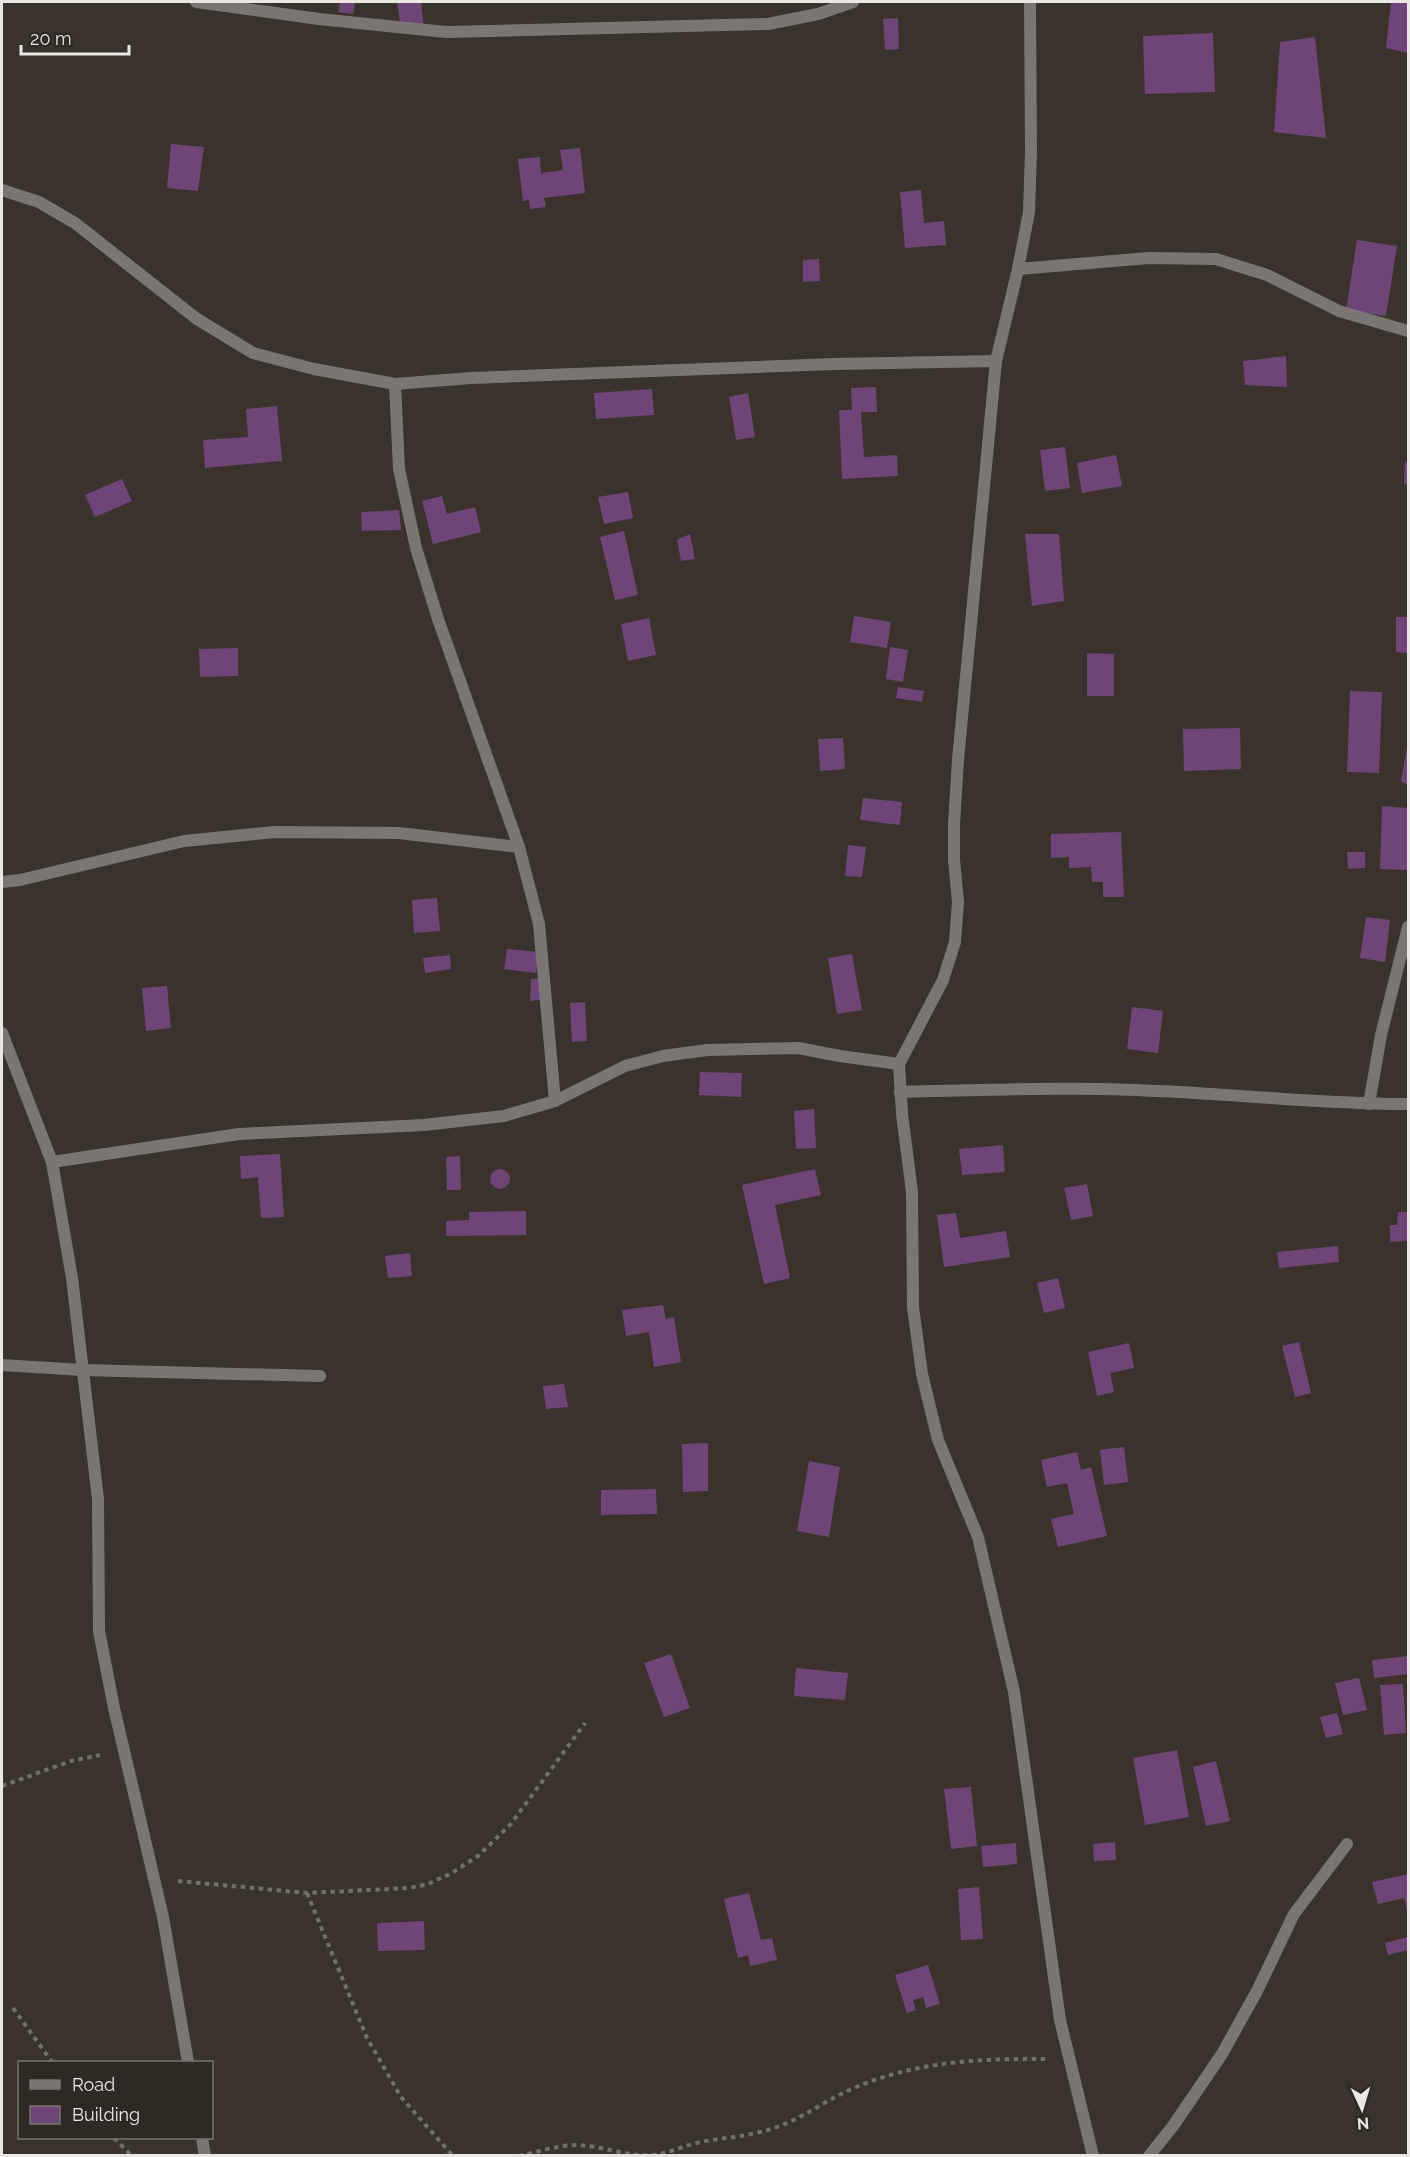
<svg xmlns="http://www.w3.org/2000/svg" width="1410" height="2157" font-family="Raleway,sans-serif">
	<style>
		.building { fill: #6f4578 }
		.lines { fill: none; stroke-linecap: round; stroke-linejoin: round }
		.path { stroke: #736e68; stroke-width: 4; stroke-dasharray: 4.5 4.5; stroke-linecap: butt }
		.minor { stroke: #7b7674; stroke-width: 12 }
	</style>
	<rect width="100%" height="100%" fill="#39332c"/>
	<g class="building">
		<polygon points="340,2 355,2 353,14 338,12"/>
		<polygon points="397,2 421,2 424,27 401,29"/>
		<polygon points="1391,2 1408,2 1408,53 1386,48"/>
		<polygon points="898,18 899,49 885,50 883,19"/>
		<polygon points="1213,33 1215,92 1145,94 1143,36"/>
		<polygon points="1315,37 1326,138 1274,132 1280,42"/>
		<polygon points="171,144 204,147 198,191 167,188"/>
		<polygon points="580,148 585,193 544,198 546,207 530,209 529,200 523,201 518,159 540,157 541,173 563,170 560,150"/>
		<polygon points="921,190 924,223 944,221 946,245 905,248 900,192"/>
		<polygon points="1357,240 1397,246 1386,316 1346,310"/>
		<polygon points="819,259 820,281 803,282 803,260"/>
		<polygon points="1286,356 1287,387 1245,385 1243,361"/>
		<polygon points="876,387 877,412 861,412 864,457 897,455 898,476 842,479 839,410 852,410 851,388"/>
		<polygon points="652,389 654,415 596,419 594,393"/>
		<polygon points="748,393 755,437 736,440 729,397"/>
		<polygon points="277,406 282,461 205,468 203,440 248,437 246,409"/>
		<polygon points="1065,447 1070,488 1045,491 1040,450"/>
		<polygon points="1116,455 1122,486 1082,493 1077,463"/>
		<polygon points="1405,462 1408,462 1408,485 1404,484"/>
		<polygon points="122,479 132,501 95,517 85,495"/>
		<polygon points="628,492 633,518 604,524 598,497"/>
		<polygon points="442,496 447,514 475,507 481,532 433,544 422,501"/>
		<polygon points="399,510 401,530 362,531 361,512"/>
		<polygon points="624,531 638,595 615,600 600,537"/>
		<polygon points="690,534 695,559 681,561 677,540"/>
		<polygon points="1025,534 1059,534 1064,601 1032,606"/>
		<polygon points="854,616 891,622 887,648 850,642"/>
		<polygon points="1396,617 1408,617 1408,653 1396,652"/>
		<polygon points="649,618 656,655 628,661 621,624"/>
		<polygon points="890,647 908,650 903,682 886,679"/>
		<polygon points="238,648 238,676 200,677 199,649"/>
		<polygon points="1087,653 1114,654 1114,696 1087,696"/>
		<polygon points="898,687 924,691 922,702 896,698"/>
		<polygon points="1350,691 1382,692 1379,773 1347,772"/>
		<polygon points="1240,728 1241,769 1184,771 1183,729"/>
		<polygon points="843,738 845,769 820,771 818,739"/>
		<polygon points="1407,747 1408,747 1408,785 1401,781"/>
		<polygon points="863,798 902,802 900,825 860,820"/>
		<polygon points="1382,806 1408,808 1408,870 1380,869"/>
		<polygon points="1121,832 1124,897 1103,897 1103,882 1092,882 1091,867 1069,868 1069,857 1051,858 1051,834"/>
		<polygon points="848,845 866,847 862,877 845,876"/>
		<polygon points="1347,852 1365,852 1365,868 1348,869"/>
		<polygon points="437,898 440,931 414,933 412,900"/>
		<polygon points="1366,917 1390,920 1385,962 1360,958"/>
		<polygon points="507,949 539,952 536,973 504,969"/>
		<polygon points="852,954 862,1010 837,1014 828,958"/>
		<polygon points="450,955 451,969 425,973 423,958"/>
		<polygon points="543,978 541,1000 530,1001 531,979"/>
		<polygon points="167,986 171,1028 146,1031 142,988"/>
		<polygon points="585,1002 587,1041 572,1042 570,1003"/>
		<polygon points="1132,1007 1163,1011 1158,1053 1127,1049"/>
		<polygon points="700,1072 742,1073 741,1097 699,1095"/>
		<polygon points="814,1109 816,1148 796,1149 794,1111"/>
		<polygon points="1003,1145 1005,1172 962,1175 959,1149"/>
		<polygon points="280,1154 284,1217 261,1218 258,1177 241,1179 240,1156"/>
		<polygon points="460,1156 461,1190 447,1190 446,1157"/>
		<circle cx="500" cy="1179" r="10"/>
		<polygon points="815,1169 821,1195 775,1205 790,1278 764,1284 742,1185"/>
		<polygon points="1087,1184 1093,1216 1071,1220 1064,1188"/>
		<polygon points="526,1211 526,1235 446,1236 446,1221 469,1220 469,1212"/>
		<polygon points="1398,1212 1408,1212 1408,1241 1390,1242 1390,1225 1397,1225"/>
		<polygon points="956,1213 960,1238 1006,1231 1010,1257 944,1267 937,1215"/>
		<polygon points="1338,1246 1339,1262 1279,1268 1277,1252"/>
		<polygon points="410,1253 412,1276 388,1278 385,1256"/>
		<polygon points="1058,1278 1065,1308 1044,1313 1037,1283"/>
		<polygon points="663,1305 666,1319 674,1317 681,1362 654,1367 649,1332 626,1336 622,1310"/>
		<polygon points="1299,1342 1311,1393 1295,1397 1282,1346"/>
		<polygon points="1129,1343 1134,1368 1110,1373 1114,1392 1097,1396 1088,1352"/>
		<polygon points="564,1384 568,1407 546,1409 543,1386"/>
		<polygon points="708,1443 708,1491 683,1492 682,1444"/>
		<polygon points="1124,1447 1128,1482 1104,1485 1100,1450"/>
		<polygon points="1077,1452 1081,1470 1091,1467 1107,1536 1058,1547 1051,1519 1074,1514 1067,1483 1047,1487 1041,1460"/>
		<polygon points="809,1461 840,1467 829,1537 797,1531"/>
		<polygon points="656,1489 657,1514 601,1515 601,1490"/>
		<polygon points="671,1654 690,1708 664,1717 644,1663"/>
		<polygon points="1408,1656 1408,1674 1374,1678 1372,1660"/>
		<polygon points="796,1668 848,1673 845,1700 794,1696"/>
		<polygon points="1359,1678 1367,1710 1343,1715 1335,1683"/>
		<polygon points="1403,1684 1406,1733 1384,1735 1380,1685"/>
		<polygon points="1337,1713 1343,1734 1326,1738 1320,1717"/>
		<polygon points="1177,1750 1189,1817 1145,1825 1133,1758"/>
		<polygon points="1216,1761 1230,1821 1206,1826 1193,1767"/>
		<polygon points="971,1787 977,1846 951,1849 944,1789"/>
		<polygon points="1115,1842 1116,1860 1094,1861 1093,1844"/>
		<polygon points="1016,1843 1017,1864 983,1867 981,1846"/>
		<polygon points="1408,1874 1408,1914 1404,1898 1378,1904 1372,1882"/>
		<polygon points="979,1887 983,1939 961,1940 958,1889"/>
		<polygon points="749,1893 761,1940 772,1938 777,1960 750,1966 748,1955 738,1958 724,1899"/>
		<polygon points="424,1921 425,1950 378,1951 377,1923"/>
		<polygon points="1408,1937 1408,1950 1388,1955 1385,1943"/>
		<polygon points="928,1965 940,2004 926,2008 923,1997 913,2000 916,2010 907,2013 895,1975"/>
	</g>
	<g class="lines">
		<g class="path">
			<polyline points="2,1786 71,1761 100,1755"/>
			<polyline points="178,1881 307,1893 409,1888 428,1884 452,1873 478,1856 510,1825 585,1723"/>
			<polyline points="307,1893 367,2038 401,2097 453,2156"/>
			<polyline points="13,2008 52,2062"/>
			<polyline points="114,2138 132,2156"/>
			<path d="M519 2156C538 2152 557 2145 577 2145 603 2146 628 2157 653 2155 670 2153 685 2145 701 2142 721 2138 741 2137 760 2132 796 2124 821 2102 854 2088 913 2062 982 2058 1046 2059"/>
		</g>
		<g class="minor">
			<polyline points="196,2 319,19 446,32 768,24 818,14 853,2"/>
			<polyline points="1030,2 1031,152 1029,212 1018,269 996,361 958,760 954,824 954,860 958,902 955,942 943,980 899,1064 902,1114 912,1192 913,1307 922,1374 938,1440 978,1537 1014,1692 1060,2020 1093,2156"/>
			<polyline points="2,190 39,202 75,223 197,319 253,353 314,369 395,384 471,378 834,364 996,361"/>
			<polyline points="1018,269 1149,258 1216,259 1267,275 1339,311 1408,331"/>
			<polyline points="395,384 399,469 416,548 438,619 519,847 539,924 555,1101"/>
			<polyline points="2,882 20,880 184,841 275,832 399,833 519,847"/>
			<polyline points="2,1033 52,1162 72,1278 98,1499 99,1631 114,1708 163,1917 188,2062"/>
			<path d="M900 1092C979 1090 1058 1087 1136 1090 1227 1093 1318 1104 1408 1104"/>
			<polyline points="1369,1104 1381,1035 1408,927"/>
			<polyline points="52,1162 239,1134 424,1125 504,1116 555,1101 625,1066 663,1056 707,1050 798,1048 840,1056 899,1064"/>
			<polyline points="2,1365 82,1370 320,1376"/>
			<polyline points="202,2138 205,2156"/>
			<polyline points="1149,2156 1173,2126 1222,2054 1257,1991 1294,1914 1347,1844"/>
		</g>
	</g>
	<rect width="1410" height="2157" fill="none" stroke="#ebe7e3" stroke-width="6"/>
	<rect x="18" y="2061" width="195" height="78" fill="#2f2923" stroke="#7a7570" stroke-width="1.5"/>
	<rect x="30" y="2080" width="30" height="9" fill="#7b7674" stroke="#7a7570" stroke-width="1.5"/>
	<text x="72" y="2091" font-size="18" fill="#ebe7e3">Road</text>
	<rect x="30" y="2106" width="30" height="18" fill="#6f4578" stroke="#7a7570" stroke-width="1.5"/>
	<text x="72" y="2121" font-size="18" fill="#ebe7e3">Building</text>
	<g transform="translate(1362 2109) rotate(176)" stroke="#2f2923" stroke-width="4.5" paint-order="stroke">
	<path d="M0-4.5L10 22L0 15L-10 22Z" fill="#ebe7e3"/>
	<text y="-9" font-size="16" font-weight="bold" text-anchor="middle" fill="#ebe7e3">N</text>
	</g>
	<path d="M21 45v9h108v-9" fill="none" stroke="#ebe7e3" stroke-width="3"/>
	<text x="30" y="45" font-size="18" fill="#ebe7e3" stroke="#2f2923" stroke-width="4.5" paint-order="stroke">20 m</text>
</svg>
